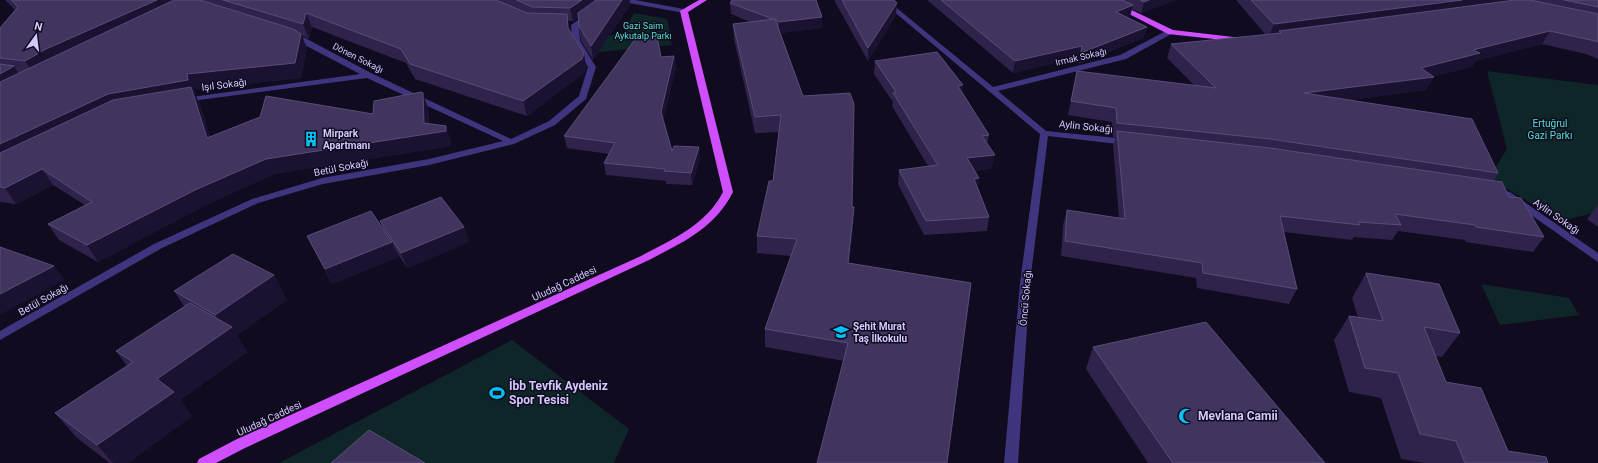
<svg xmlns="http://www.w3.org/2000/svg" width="1598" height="463" font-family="Roboto,sans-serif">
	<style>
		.green { fill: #0e2628 }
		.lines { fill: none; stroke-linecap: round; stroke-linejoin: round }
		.minor { fill: #3f357e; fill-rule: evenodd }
		.major { fill: #cf4fff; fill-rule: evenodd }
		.wall { fill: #2f234c }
		.shaded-wall { fill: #1b1232 }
		.building { fill: #413560; stroke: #584c79 }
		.labels { text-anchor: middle; stroke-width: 3; stroke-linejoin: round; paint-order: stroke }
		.far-park-label { font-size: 9px; fill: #52e1cc; stroke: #100b1e }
		.far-street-label { font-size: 9px; fill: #d4c8ff; stroke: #100b1e }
		.street-label { font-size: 10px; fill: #d4c8ff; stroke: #100b1e }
		.park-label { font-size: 10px; fill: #52e1cc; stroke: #100b1e }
		.poi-label { font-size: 10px; font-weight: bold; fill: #d4c8ff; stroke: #100b1e; text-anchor: start }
		.near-poi-label { font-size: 12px; font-weight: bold; fill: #d4c8ff; stroke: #100b1e; text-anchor: start }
	</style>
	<rect width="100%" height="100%" fill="#100b1e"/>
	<g class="green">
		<polygon points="634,13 667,19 672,45 599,52 599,37 622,34"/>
		<polygon points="1487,71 1598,85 1598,212 1561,221 1489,178 1507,149"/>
		<polygon points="1481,284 1569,298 1579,315 1500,325"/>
		<polygon points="512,340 629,429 614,463 279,463"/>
	</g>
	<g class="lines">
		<g class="minor">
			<polygon points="607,0 615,0 579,26 580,41 596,67 586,99 555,125 514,144 429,165 323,184 258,203 162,248 0,340 0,331 154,244 252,199 322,178 429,159 503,141 367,78 184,102 180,100 184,98 360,74 299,42 289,39 289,35 305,38 371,73 511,139 549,121 579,96 588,67 572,41 571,25"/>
			<polygon points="621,0 635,0 684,9 688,11 684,13 624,2"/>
			<polygon points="880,0 887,0 993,87 1120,55 1168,30 1171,30 1175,32 1126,59 998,91 1046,131 1127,139 1131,142 1127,145 1048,136 1030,283 1018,463 1004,463 1020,283 1040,134"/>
			<polygon points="1496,189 1510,192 1598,253 1598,262 1504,196 1493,194 1491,192 1493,190"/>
		</g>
		<g class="major">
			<path d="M699 0H707L688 12 733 192C714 229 683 242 649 260L245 448 216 463H197L199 459 235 440 641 256C673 239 706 225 723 192L680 11Z"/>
			<polygon points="1102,0 1111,0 1173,30 1242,38 1246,40 1242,42 1168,34"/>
		</g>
	</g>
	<g class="wall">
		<polygon points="5,0 630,0 630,5 593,60 581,41 579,26 578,18 573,21 568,21 570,30 584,53 586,67 584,73 527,116 415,79 406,63 312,27 309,39 302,36 307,48 301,78 194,89 196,95 195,95 199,102 210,137 373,114 428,108 429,123 451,141 451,146 274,174 204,206 98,262 59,240 48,224 85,205 53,185 16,204 0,202 0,28 15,10"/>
		<polygon points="834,0 894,0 896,15 868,61"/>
		<polygon points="927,0 1176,0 1141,13 1132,9 1130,16 1127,17 1147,27 1143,38 1081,63 1078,64 1079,57 1013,73"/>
		<polygon points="1236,0 1598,0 1598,59 1586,54 1542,44 1475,61 1472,67 1434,76 1426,90 1350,100 1498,173 1493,181 1509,197 1544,237 1533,252 1466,242 1465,240 1398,231 1392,240 1354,237 1352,240 1284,232 1297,289 1289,304 1197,288 1196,278 1061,256 1063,225 1067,210 1119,218 1113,145 1116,137 1113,137 1112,122 1068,115 1077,71 1195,86 1167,58 1171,44 1266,35"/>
		<polygon points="730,3 822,17 822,28 780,33 803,96 852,207 854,207 853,224 849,263 971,283 844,361 765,347 765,329 791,256 757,253 757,236 773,181 779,132 755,133 734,39 733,24 750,22 731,14"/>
		<polygon points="674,56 676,67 663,120 672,151 699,147 700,159 692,185 666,184 666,181 606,175 604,163 609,154 567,148 564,136 661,57"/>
		<polygon points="875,61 963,85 962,93 989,135 987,144 992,168 974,171 979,178 978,187 989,217 987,231 924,235 898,184 899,170 928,166 892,106 893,102 874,74"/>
		<polygon points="1598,205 1598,227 1587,219"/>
		<polygon points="380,221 464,227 469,242 407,268 394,248 398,257 332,284 307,236 384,230"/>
		<polygon points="1366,273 1460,333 1442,357 1436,356 1446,382 1508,451 1548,463 1425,463 1401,459 1381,398 1349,392 1334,340 1349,316 1358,317 1352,298"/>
		<polygon points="274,275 287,300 237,335 247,352 180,400 192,416 128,463 110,463 77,438 55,413 127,366 116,351 184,306 174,291"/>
		<polygon points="1093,347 1325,463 1148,463 1086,369"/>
	</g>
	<g class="shaded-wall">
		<polygon points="157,0 190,0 35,75 25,61 46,49"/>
		<polygon points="582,0 604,0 573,21 570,8"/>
		<polygon points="622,0 630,0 630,5 593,60 591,46"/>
		<polygon points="1149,0 1176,0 1141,13 1144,2"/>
		<polygon points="1462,0 1519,0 1279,31 1277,36 1268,37 1274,24"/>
		<polygon points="897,3 896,15 868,61 868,48"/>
		<polygon points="1133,5 1130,16 1113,23 1116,12"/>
		<polygon points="306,13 312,27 309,39 303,24"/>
		<polygon points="567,14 570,28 571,42 568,28"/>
		<polygon points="822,17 822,28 779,33 779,22"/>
		<polygon points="1147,27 1143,38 1078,64 1081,53"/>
		<polygon points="1550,31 1542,44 1475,61 1472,67 1433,77 1434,77 1426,90 1298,107 1304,93 1421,68 1473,50"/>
		<polygon points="301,34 307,48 301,78 194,89 196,95 195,95 199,102 215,154 0,164 0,144 108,94 187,74"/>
		<polygon points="1082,46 1079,57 1013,73 1015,61"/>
		<polygon points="584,53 586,67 584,73 527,116 523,101"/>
		<polygon points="674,56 676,67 662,124 661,112"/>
		<polygon points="14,66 23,81 0,94 0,74"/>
		<polygon points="963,85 961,98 958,86"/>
		<polygon points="423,93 428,108 429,134 446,126 451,141 451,146 274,174 204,206 98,262 87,245 195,190 266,159 424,123"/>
		<polygon points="699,147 700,159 692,185 691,173"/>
		<polygon points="995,155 992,168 964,172 967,158"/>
		<polygon points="42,169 53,185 16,204 5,188"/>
		<polygon points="979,178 977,192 974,179"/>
		<polygon points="854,207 853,224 848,281 848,263"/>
		<polygon points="464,227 469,242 407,268 401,253"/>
		<polygon points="392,242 398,257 332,284 325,269"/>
		<polygon points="54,266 65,280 0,315 0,294"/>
		<polygon points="274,275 287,300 237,335 247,352 180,400 192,416 128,463 113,463 97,445 157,379 225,331 215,315"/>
	</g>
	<g class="building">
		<polygon points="11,0 157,0 46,49 25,61 0,58 0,28 18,7"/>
		<polygon points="174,0 200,0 293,29 301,34 295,63 187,74 188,80 108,94 0,144 0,82"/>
		<polygon points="223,0 496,0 527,13 567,14 568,28 584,53 582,59 523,101 410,64 401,49 306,13 303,24"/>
		<polygon points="516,0 582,0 570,8 532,7"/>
		<polygon points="596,0 622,0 591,46 579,26 578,13"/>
		<polygon points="732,0 816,0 822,17 779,22 776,20 775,19 773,19 730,3"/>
		<polygon points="842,0 894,0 897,3 868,48"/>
		<polygon points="941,0 1122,0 1133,5 1116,12 1147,27 1083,52 1081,53 1082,46 1015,61"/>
		<polygon points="1140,0 1149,0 1144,2"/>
		<polygon points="1251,0 1462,0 1274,24"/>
		<polygon points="1515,0 1530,0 1598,14 1598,42 1595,41 1550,31 1473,50 1480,53 1421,68 1434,77 1304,93 1472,119 1498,173 1270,139 1117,123 1116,108 1071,101 1077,71 1216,88 1171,44 1281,33 1279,31"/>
		<polygon points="1564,0 1598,0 1598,7"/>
		<polygon points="775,19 803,96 850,93 854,104 852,207 854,207 848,263 971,283 947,463 817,463 848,343 765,329 797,239 757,236 769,181 773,181 781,115 755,117 733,24"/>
		<polygon points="657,36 661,57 674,56 661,112 672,151 674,146 699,147 691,173 664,171 665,169 604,163 615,143 564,136 636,38"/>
		<polygon points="937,52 963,85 958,86 989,135 982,136 995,155 967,158 979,178 974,179 989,217 926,221 899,170 938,165 893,93 896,92 875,61"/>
		<polygon points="0,64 14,66 0,74"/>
		<polygon points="191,87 207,138 260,117 266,96 373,114 374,101 421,92 423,93 424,123 446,126 446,131 266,159 195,190 87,245 48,224 92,202 42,169 5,188 0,187 0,153 113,100"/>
		<polygon points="1117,131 1270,148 1502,182 1509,197 1521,198 1544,237 1476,227 1475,225 1395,214 1401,225 1358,222 1360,225 1280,216 1297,289 1203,273 1202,263 1065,241 1067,210 1125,219"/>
		<polygon points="441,197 464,227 401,253 380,221"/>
		<polygon points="371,211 392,242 325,269 307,236"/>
		<polygon points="0,247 54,266 0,294"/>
		<polygon points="233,254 274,275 215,315 174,291"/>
		<polygon points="1366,273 1439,284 1460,333 1424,327 1446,382 1481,388 1508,451 1546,457 1548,463 1465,463 1456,441 1420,434 1398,373 1365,368 1349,316 1383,321"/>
		<polygon points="190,303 232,327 157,379 174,392 97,445 55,413 133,362 116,351"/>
		<polygon points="1206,322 1325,463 1173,463 1093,347"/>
		<polygon points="369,430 425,463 331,463"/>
	</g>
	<defs>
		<g id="building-bare" transform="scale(1.2)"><path d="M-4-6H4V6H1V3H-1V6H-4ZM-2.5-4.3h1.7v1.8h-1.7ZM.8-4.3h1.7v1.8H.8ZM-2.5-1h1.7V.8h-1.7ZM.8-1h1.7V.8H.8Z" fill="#00c2f3" stroke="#100b1e" stroke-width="2.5" paint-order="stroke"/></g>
		<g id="school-bare" transform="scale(1.2)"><path d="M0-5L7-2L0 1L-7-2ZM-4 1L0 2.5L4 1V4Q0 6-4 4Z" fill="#00c2f3" stroke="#100b1e" stroke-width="2.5" paint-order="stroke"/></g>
		<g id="stadium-bare" transform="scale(1.2)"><path d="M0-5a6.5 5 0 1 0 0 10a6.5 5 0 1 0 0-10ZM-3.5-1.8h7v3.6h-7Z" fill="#00c2f3" stroke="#100b1e" stroke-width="2.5" paint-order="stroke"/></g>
		<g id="mosque-bare" transform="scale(1.2)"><path d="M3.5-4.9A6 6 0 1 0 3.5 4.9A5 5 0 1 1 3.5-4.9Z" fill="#00c2f3" stroke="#100b1e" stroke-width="2.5" paint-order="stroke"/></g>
	</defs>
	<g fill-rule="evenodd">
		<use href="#building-bare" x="311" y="139"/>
		<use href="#school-bare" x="841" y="332"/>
		<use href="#stadium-bare" x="497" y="393"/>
		<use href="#mosque-bare" x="1186" y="416"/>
	</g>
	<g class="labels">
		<g class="far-park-label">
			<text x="643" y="29">Gazi Saim<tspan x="643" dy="10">Aykutalp Parkı</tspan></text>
		</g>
		<g class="far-street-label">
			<text transform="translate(1081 57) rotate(-13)" y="3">Irmak Sokağı</text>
			<text transform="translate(358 58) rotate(27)" y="3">Dönen Sokağı</text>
		</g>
		<g class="street-label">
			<text transform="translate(224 84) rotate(-7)" y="4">Işıl Sokağı</text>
			<text transform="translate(1086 126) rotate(6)" y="4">Aylin Sokağı</text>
			<text transform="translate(341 167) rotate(-11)" y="4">Betül Sokağı</text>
			<text transform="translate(1557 216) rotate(35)" y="4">Aylin Sokağı</text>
			<text transform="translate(564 283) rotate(-25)" y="4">Uludağ Caddesi</text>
			<text transform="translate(1025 298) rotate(-85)" y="4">Öncü Sokağı</text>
			<text transform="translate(43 299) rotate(-29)" y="4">Betül Sokağı</text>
			<text transform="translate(269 418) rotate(-25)" y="4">Uludağ Caddesi</text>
		</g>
		<g class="park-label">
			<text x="1550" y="127">Ertuğrul<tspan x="1550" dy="12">Gazi Parkı</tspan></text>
		</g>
		<g class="poi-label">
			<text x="323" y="137">Mirpark<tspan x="323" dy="12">Apartmanı</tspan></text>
			<text x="853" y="330">Şehit Murat<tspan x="853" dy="12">Taş İlkokulu</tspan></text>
		</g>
		<g class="near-poi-label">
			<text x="509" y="390">İbb Tevfik Aydeniz<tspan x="509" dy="14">Spor Tesisi</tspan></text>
			<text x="1198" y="420">Mevlana Camii</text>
		</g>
	</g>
	<g transform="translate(36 36) rotate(14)" stroke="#100b1e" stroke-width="3" paint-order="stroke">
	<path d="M0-3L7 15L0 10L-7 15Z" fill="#d4c8ff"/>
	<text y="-6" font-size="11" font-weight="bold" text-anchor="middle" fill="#d4c8ff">N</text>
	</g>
</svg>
